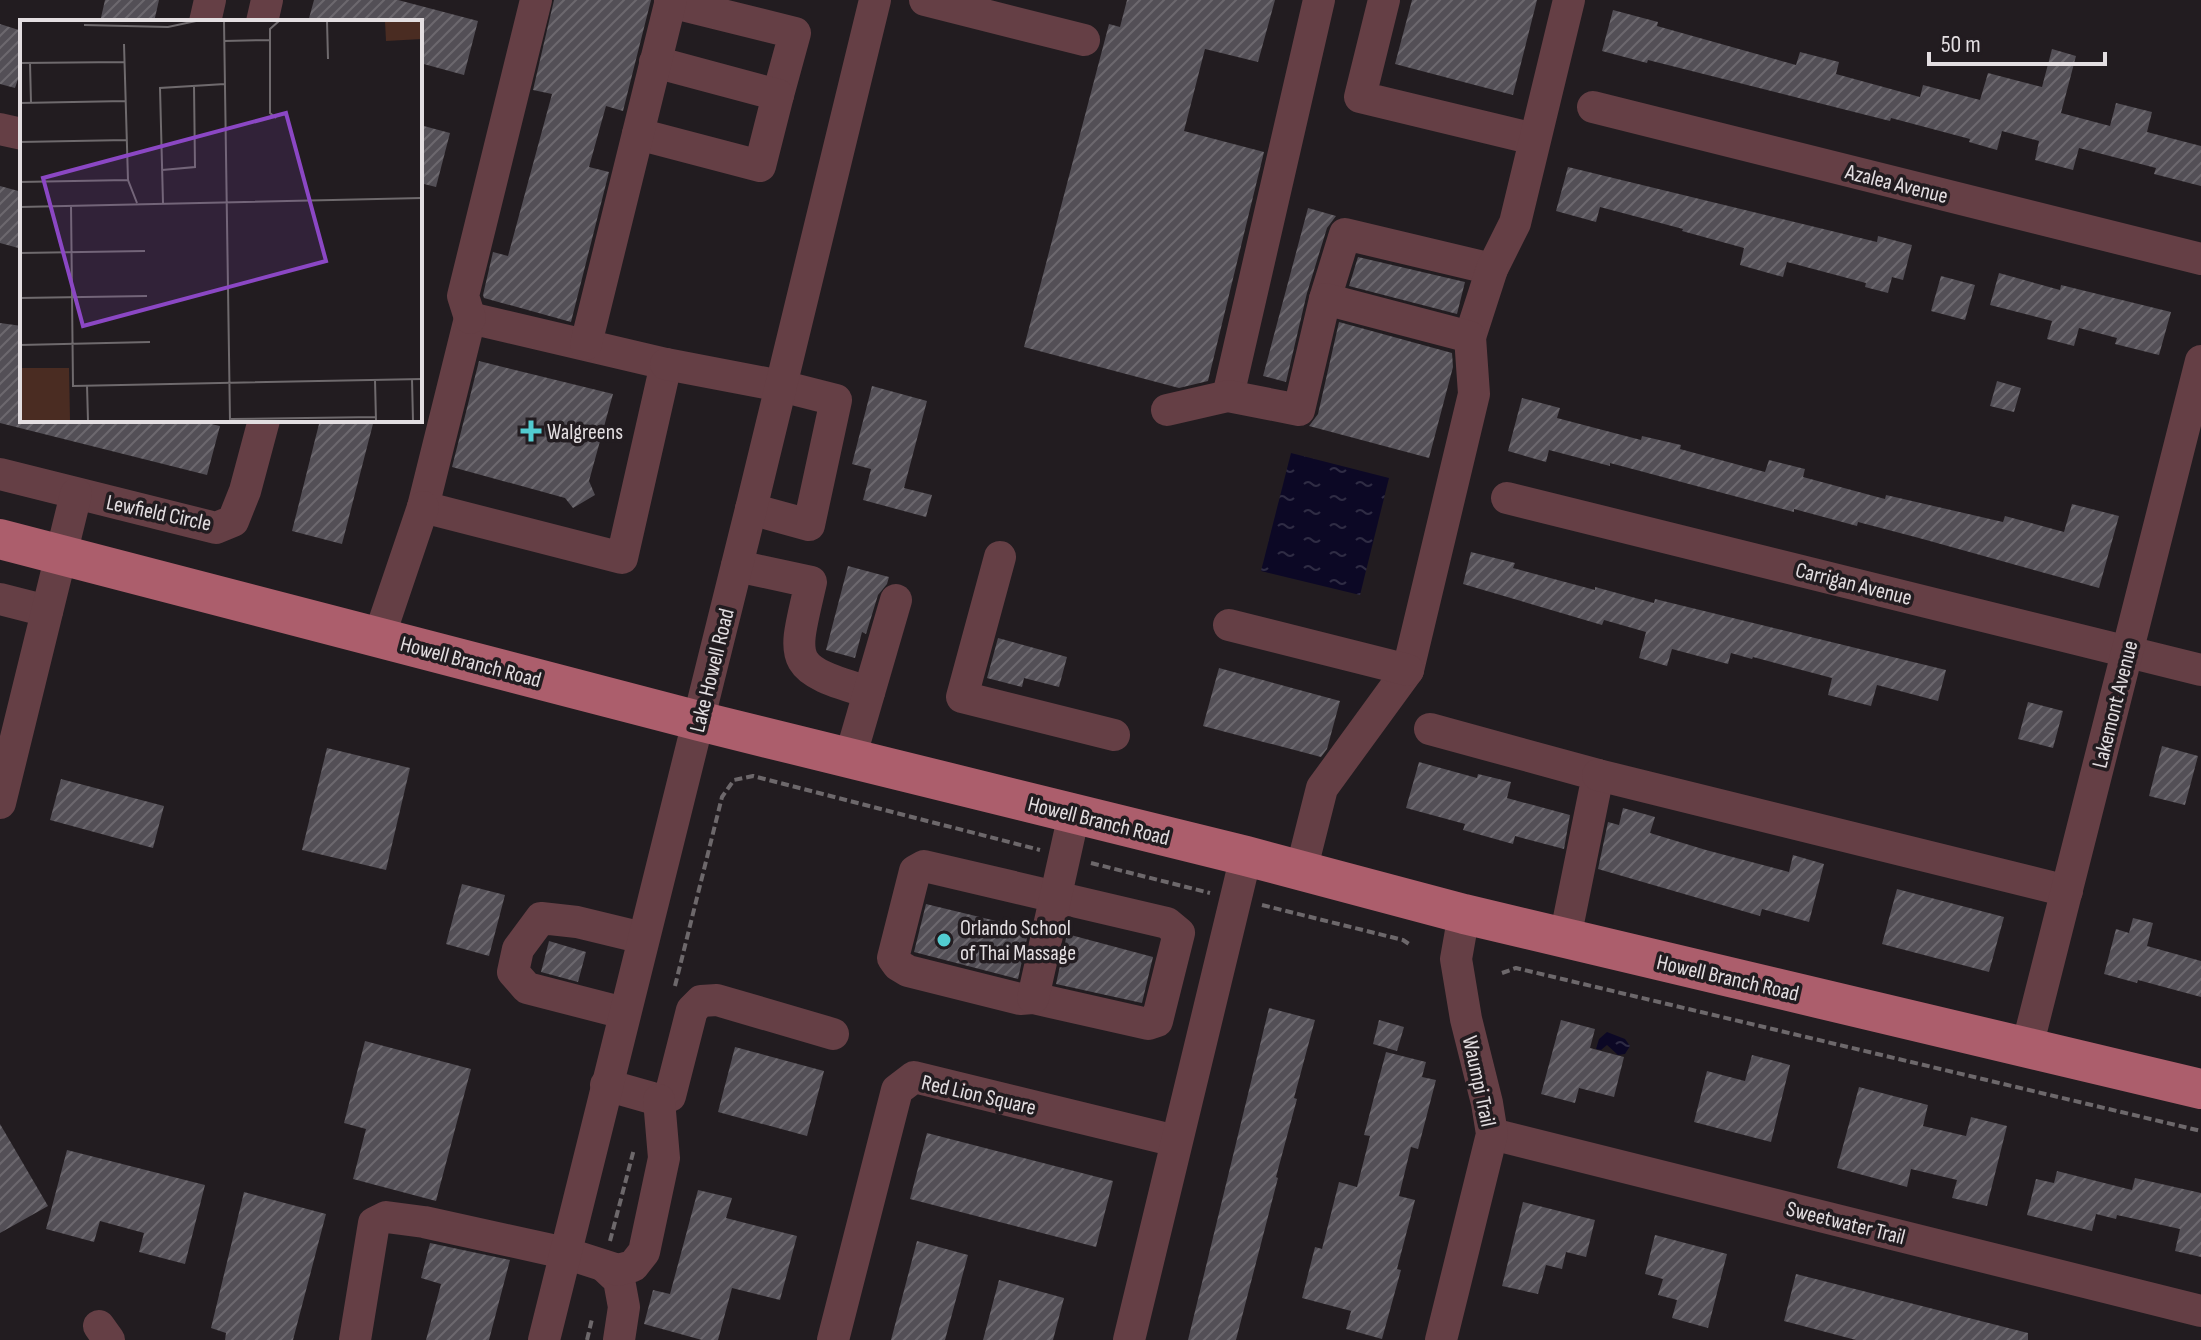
<svg xmlns="http://www.w3.org/2000/svg" width="2201" height="1340" font-family="'Sofia Sans Condensed',sans-serif">
	<style>
		.water { fill: url(#water-ripples) }
		.building { fill: url(#building-hatch) }
		.lines { fill: none; stroke-linecap: round; stroke-linejoin: round }
		.path { stroke: #6d686b; stroke-width: 4; stroke-dasharray: 8 4; stroke-linecap: butt }
		.minor { stroke: #653f45; stroke-width: 32 }
		.major { stroke: #ac5e6c; stroke-width: 40 }
		.poi-dot { fill: #52ccd0; stroke: #221c20; stroke-width: 3 }
		.labels { text-anchor: middle; stroke-width: 7; stroke-linejoin: round; paint-order: stroke }
		.street-label { font-size: 22px; fill: #e3dee1; stroke: #221c20 }
		.poi-label { font-size: 22px; fill: #e3dee1; stroke: #221c20; text-anchor: start }
		.inset-road { fill: none; stroke: #6f6a6d; stroke-width: 2 }
		.view { fill: #8b47c4; fill-opacity: 0.15; stroke: #8b47c4; stroke-width: 4 }
		.inset-edge { fill: none; stroke: #e3dee1; stroke-width: 4 }
	</style>
	<defs>
		<pattern id="water-ripples" width="26" height="14" patternUnits="userSpaceOnUse" patternTransform="scale(2)"><rect width="26" height="14" fill="#0c0825"/><path d="M2 4q2-2 4 0t4 0M15 11q2-2 4 0t4 0" fill="none" stroke="#2f2c44"/></pattern>
		<pattern id="building-hatch" width="6" height="6" patternUnits="userSpaceOnUse" patternTransform="scale(2)"><rect width="6" height="6" fill="#534f56"/><path d="M-1 1l2-2M0 6l6-6M5 7l2-2" fill="none" stroke="#6c686e"/></pattern>
	</defs>
	<rect width="100%" height="100%" fill="#221c20"/>
	<g class="water">
		<polygon points="1291,453 1389,478 1360,595 1261,571"/>
		<polygon points="1607,1032 1625,1039 1630,1046 1625,1054 1618,1055 1607,1045 1601,1050 1596,1049 1599,1039"/>
	</g>
	<g class="building">
		<polygon points="105,0 159,0 154,22 100,22"/>
		<polygon points="314,0 398,0 478,21 464,75 420,63 420,22 308,22"/>
		<polygon points="554,0 651,0 623,111 606,106 589,167 609,172 571,322 484,298 483,295 493,252 508,256 552,94 533,90"/>
		<polygon points="1127,0 1275,0 1258,62 1205,49 1184,131 1264,152 1208,381 1179,388 1024,347 1109,24 1120,27"/>
		<polygon points="1412,0 1537,0 1513,95 1395,64"/>
		<polygon points="1613,10 1658,22 1657,26 1796,65 1800,52 1839,62 1836,74 1920,97 1923,85 1980,100 1988,73 2042,87 2052,49 2076,56 2061,113 2110,126 2116,103 2152,112 2147,132 2201,146 2201,186 2154,174 2156,168 2079,148 2073,170 2035,160 2039,141 2002,131 1997,150 1969,142 1970,139 1891,118 1890,121 1648,60 1647,63 1602,51"/>
		<polygon points="0,24 22,31 22,77 19,76 15,88 0,84"/>
		<polygon points="420,125 450,133 436,187 420,183"/>
		<polygon points="1568,167 1877,242 1878,236 1912,245 1903,280 1892,277 1888,293 1865,287 1866,283 1787,262 1783,277 1740,265 1744,248 1682,231 1683,229 1600,207 1596,222 1556,211"/>
		<polygon points="0,186 22,192 22,249 0,243"/>
		<polygon points="1308,208 1336,216 1327,228 1307,293 1286,382 1263,376"/>
		<polygon points="1358,257 1465,282 1457,314 1349,286"/>
		<polygon points="1999,273 2060,290 2061,285 2171,312 2159,355 2115,344 2117,338 2079,328 2074,346 2047,339 2052,321 1990,305"/>
		<polygon points="1941,276 1975,285 1965,320 1931,311"/>
		<polygon points="1339,322 1452,353 1453,367 1429,458 1309,426 1318,414"/>
		<polygon points="0,323 22,326 22,420 194,420 220,426 207,475 0,423"/>
		<polygon points="479,361 613,394 589,481 595,495 573,508 565,498 452,467"/>
		<polygon points="1997,381 2021,388 2014,412 1990,406"/>
		<polygon points="872,386 927,401 904,488 932,495 926,517 863,500 871,469 852,464"/>
		<polygon points="1522,398 1560,408 1557,418 1641,440 1642,436 1681,445 1680,449 1765,472 1769,460 1805,469 1803,477 1885,499 1886,495 2003,522 2005,516 2064,532 2072,504 2119,516 2099,588 1919,538 1858,522 1857,526 1794,509 1794,512 1610,463 1610,466 1549,450 1546,462 1508,451"/>
		<polygon points="320,420 374,420 342,544 292,531"/>
		<polygon points="1471,552 1515,563 1513,568 1595,590 1595,587 1654,603 1655,599 1946,670 1938,701 1877,685 1871,706 1828,695 1832,678 1753,657 1752,659 1731,653 1728,664 1672,649 1667,666 1639,658 1646,632 1604,620 1602,625 1463,584"/>
		<polygon points="848,566 889,577 887,584 878,595 866,634 862,632 855,658 826,650"/>
		<polygon points="998,638 1067,657 1059,687 1024,678 1022,687 987,678"/>
		<polygon points="1219,668 1340,701 1327,749 1321,757 1203,726"/>
		<polygon points="2028,702 2063,711 2053,748 2018,739"/>
		<polygon points="2162,746 2198,756 2185,805 2149,796"/>
		<polygon points="327,748 410,768 386,870 302,850"/>
		<polygon points="1419,762 1477,778 1478,774 1511,782 1507,798 1570,815 1564,849 1515,836 1513,844 1463,830 1465,824 1406,808"/>
		<polygon points="61,779 164,806 153,848 50,820"/>
		<polygon points="1623,808 1655,817 1650,833 1706,850 1789,872 1793,855 1824,864 1809,922 1762,909 1760,916 1598,869 1608,822 1619,825"/>
		<polygon points="462,884 505,895 489,956 446,944"/>
		<polygon points="1897,889 2004,917 1989,972 1882,944"/>
		<polygon points="926,904 1029,929 1018,979 914,952"/>
		<polygon points="2133,918 2153,923 2147,946 2201,961 2201,997 2138,980 2137,983 2104,974 2116,929 2129,933"/>
		<polygon points="1067,934 1153,957 1142,1003 1056,984"/>
		<polygon points="549,941 586,952 578,982 541,972"/>
		<polygon points="1269,1008 1315,1020 1294,1098 1297,1099 1276,1177 1278,1178 1236,1340 1188,1340"/>
		<polygon points="1379,1020 1404,1027 1397,1051 1373,1044"/>
		<polygon points="1561,1020 1595,1029 1590,1048 1624,1057 1614,1097 1579,1088 1575,1103 1541,1094"/>
		<polygon points="365,1041 471,1069 436,1201 353,1179 366,1129 344,1123"/>
		<polygon points="735,1047 824,1071 807,1136 718,1112"/>
		<polygon points="1386,1052 1426,1062 1422,1077 1436,1080 1418,1149 1411,1147 1399,1196 1415,1200 1397,1269 1401,1270 1382,1339 1346,1329 1351,1311 1302,1298 1315,1247 1322,1249 1339,1182 1357,1187 1370,1136 1364,1135"/>
		<polygon points="1752,1055 1790,1065 1771,1142 1694,1122 1707,1071 1745,1081"/>
		<polygon points="1859,1087 1928,1105 1923,1126 1966,1136 1971,1117 2007,1126 1987,1206 1952,1198 1957,1180 1911,1169 1907,1187 1837,1168"/>
		<polygon points="0,1124 48,1206 0,1233"/>
		<polygon points="927,1133 1113,1181 1096,1247 910,1199"/>
		<polygon points="67,1150 205,1185 185,1264 139,1252 144,1233 100,1221 94,1242 46,1229"/>
		<polygon points="2057,1171 2132,1190 2135,1178 2201,1193 2201,1257 2175,1251 2180,1229 2117,1215 2116,1219 2096,1214 2092,1231 2027,1215 2036,1179 2054,1183"/>
		<polygon points="698,1190 732,1198 726,1218 797,1236 780,1300 732,1288 718,1340 702,1340 644,1324 653,1290 670,1294"/>
		<polygon points="244,1192 326,1214 293,1340 225,1340 226,1333 211,1328"/>
		<polygon points="1523,1202 1595,1220 1586,1257 1566,1252 1562,1269 1546,1265 1538,1294 1502,1286"/>
		<polygon points="1655,1235 1727,1254 1708,1328 1672,1318 1677,1300 1658,1295 1663,1279 1645,1274"/>
		<polygon points="917,1241 968,1255 945,1340 891,1340"/>
		<polygon points="430,1243 510,1260 489,1340 426,1340 441,1284 421,1278"/>
		<polygon points="1796,1274 2028,1333 2028,1340 1856,1340 1784,1321"/>
		<polygon points="999,1280 1064,1298 1053,1340 983,1340"/>
	</g>
	<g class="lines">
		<g class="path">
			<polyline points="1091,863 1210,893"/>
			<polyline points="1262,905 1403,940 1409,944"/>
			<polyline points="1502,973 1516,968 2201,1131"/>
			<polyline points="675,986 722,797 734,780 753,776 1040,850"/>
			<polyline points="610,1241 634,1149"/>
			<polyline points="587,1340 592,1319"/>
		</g>
		<g class="minor">
			<polyline points="925,0 1084,40"/>
			<polyline points="1384,0 1360,97 1534,139"/>
			<polyline points="670,2 795,33 778,95"/>
			<polyline points="205,22 210,0"/>
			<polyline points="262,22 267,0"/>
			<polyline points="1593,107 2201,259"/>
			<polyline points="0,129 22,134"/>
			<polyline points="638,134 760,166 778,95 655,62"/>
			<polyline points="1325,299 1345,234 1492,269"/>
			<polygon points="470,318 666,364 622,558 423,507"/>
			<polyline points="470,318 463,296 536,0"/>
			<polyline points="1470,337 1492,269 1515,223 1569,0"/>
			<polyline points="586,344 671,0"/>
			<polyline points="666,364 781,386 836,400 809,525 751,509"/>
			<polyline points="1228,396 1319,0"/>
			<polyline points="1167,410 1228,396 1299,410 1325,299 1470,337 1474,394 1408,670 1322,788 1301,871"/>
			<polyline points="0,474 216,528 233,521 245,491 264,420"/>
			<polyline points="1507,498 2201,670"/>
			<polyline points="1000,557 962,697 1114,735"/>
			<path d="M737 566 811 582C793 661 785 668 869 692"/>
			<polyline points="0,599 47,611"/>
			<polyline points="1229,625 1408,670"/>
			<polyline points="379,637 423,507"/>
			<polyline points="1430,729 1598,775 1565,938"/>
			<polyline points="850,758 896,600"/>
			<polyline points="1598,775 2067,891"/>
			<polyline points="0,803 76,494"/>
			<polygon points="924,866 1167,923 1179,933 1157,1021 1148,1024 1033,998 1020,999 908,971 898,965 893,958 915,871"/>
			<polyline points="1033,998 1074,814"/>
			<polyline points="624,1013 527,988 513,972 518,949 541,918 577,922 643,938"/>
			<polyline points="2027,1047 2201,361"/>
			<polyline points="606,1085 659,1100 670,1096 692,1010 701,1001 717,1000 833,1034"/>
			<polyline points="1492,1134 2201,1311"/>
			<polyline points="604,1266 619,1280 624,1307 619,1340"/>
			<polyline points="99,1326 109,1340"/>
			<polyline points="355,1340 374,1223 386,1217 424,1222 565,1253 618,1270 633,1266 644,1252 664,1158 659,1100"/>
			<polyline points="544,1340 751,509 875,0"/>
			<polyline points="833,1340 897,1090 914,1077 1176,1141"/>
			<polyline points="1129,1340 1246,856"/>
			<polyline points="1441,1340 1492,1134 1487,1103 1466,1019 1456,959 1464,914"/>
		</g>
		<polyline class="major" points="0,539 699,721 1246,856 1464,914 2201,1089"/>
	</g>
	<g class="poi-dot">
		<path d="M527 419h8v8h8v8h-8v8h-8v-8h-8v-8h8z"/>
		<circle cx="944" cy="940" r="8"/>
	</g>
	<g class="labels">
		<g class="street-label">
			<text transform="translate(1897 183) rotate(14)" y="8">Azalea Avenue</text>
			<text transform="translate(159 512) rotate(12)" y="8">Lewfield Circle</text>
			<text transform="translate(1854 583) rotate(14)" y="8">Carrigan Avenue</text>
			<text transform="translate(471 661) rotate(15)" y="8">Howell Branch Road</text>
			<text transform="translate(711 670) rotate(-76)" y="8">Lake Howell Road</text>
			<text transform="translate(2114 704) rotate(-76)" y="8">Lakemont Avenue</text>
			<text transform="translate(1099 820) rotate(14)" y="8">Howell Branch Road</text>
			<text transform="translate(1728 977) rotate(13)" y="8">Howell Branch Road</text>
			<text transform="translate(1480 1081) rotate(78)" y="8">Waumpi Trail</text>
			<text transform="translate(979 1094) rotate(13)" y="8">Red Lion Square</text>
			<text transform="translate(1846 1222) rotate(14)" y="8">Sweetwater Trail</text>
		</g>
		<g class="poi-label">
			<text x="547" y="439">Walgreens</text>
			<text x="960" y="935">Orlando School<tspan x="960" dy="25">of Thai Massage</tspan></text>
		</g>
	</g>
	<g transform="translate(20 20)">
		<rect width="402" height="402" fill="#221c20"/>
		<path d="M365 1H402V19L366 21Z" fill="#4a2c22"/>
		<path d="M0 348H49L50 401H0Z" fill="#4a2c22"/>
		<path class="inset-road" d="M204 1 210 401M307 1 308 39M64 5 148 7 176 1M204 21 250 20M104 24 108 160 117 183M0 43 105 42M10 43 11 83M0 83 106 81M256 98 250 93V9L259 1M0 122 107 120M142 150 175 147 174 65M0 162 108 160M143 183 140 68 205 64M51 185 53 366 402 359M0 187 402 178M0 233 125 231M0 278 127 276M0 325 130 322M392 359 393 401H402M355 360 356 401M67 365 68 401M211 399 356 397"/>
		<path class="view" d="M266 93 306 241 63 306 23 158Z"/>
		<rect width="402" height="402" class="inset-edge"/>
	</g>
	<path d="M1929 52v12h176v-12" fill="none" stroke="#e3dee1" stroke-width="4"/>
	<text x="1941" y="52" font-size="24" fill="#e3dee1" stroke="#221c20" stroke-width="6" paint-order="stroke">50 m</text>
</svg>
